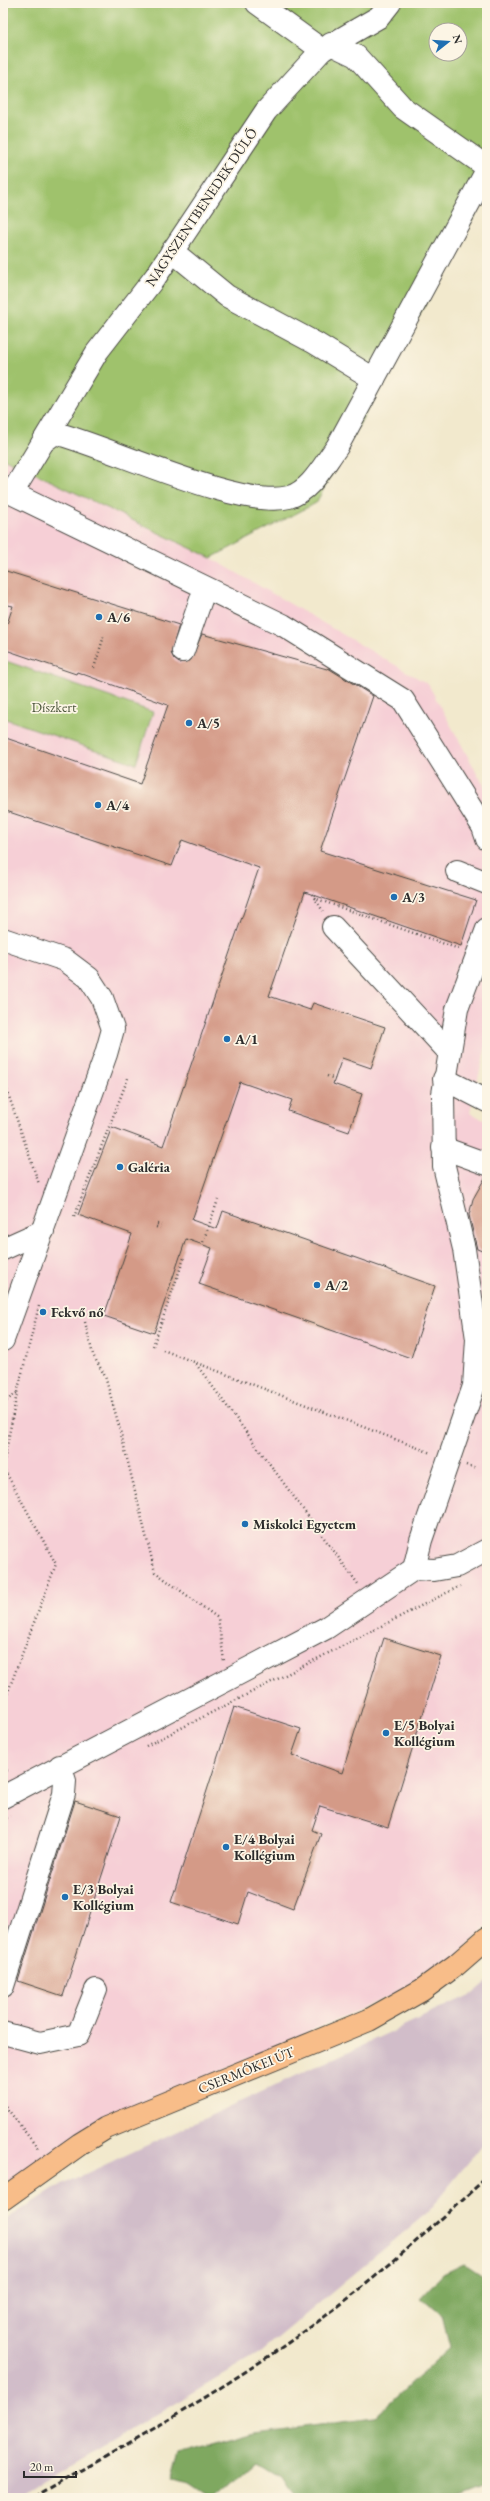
<svg xmlns="http://www.w3.org/2000/svg" width="490" height="2501" font-family="'EB Garamond',serif">
	<style>
		.built { fill: #f6cfd6 }
		.industrial { fill: #d1bdc9 }
		.green { fill: #9fc26c; stroke: #65764c; fill-rule: evenodd }
		.forest { fill: #7fa860; stroke: #556a46 }
		.building { fill: #d49a87 }
		.lines { fill: none; stroke-linecap: round; stroke-linejoin: round }
		.minor-casing { stroke: #494843; stroke-width: 24 }
		.major-casing { stroke: #494843; stroke-width: 24 }
		.path { stroke: #494843; stroke-width: 2.5; stroke-dasharray: 1 3; stroke-linecap: butt }
		.minor { stroke: #fff; stroke-width: 22 }
		.major { stroke: #f8bd89; stroke-width: 22 }
		.rail { stroke: #2b2b2b; stroke-width: 3; stroke-dasharray: 6 3; stroke-linecap: butt }
		.poi-dot { fill: #1f6fb2; stroke: #fcf5e5; stroke-width: 1.5 }
		.labels { text-anchor: middle; stroke-width: 3.5; stroke-linejoin: round; paint-order: stroke }
		.street-label { font-size: 14px; fill: #2b2b2b; stroke: #fcf5e5 }
		.poi-label { font-size: 14px; font-weight: bold; fill: #2b2b2b; stroke: #fcf5e5; text-anchor: start }
		.park-label { font-size: 14px; fill: #4e583e; stroke: #fcf5e5 }
	</style>
	<rect width="100%" height="100%" fill="#fcf5e5"/>
	<filter id="ink" filterUnits="userSpaceOnUse"><feTurbulence type="fractalNoise" baseFrequency=".025" numOctaves="2"/><feDisplacementMap in="SourceGraphic" scale="8" xChannelSelector="R" yChannelSelector="G"/><feConvolveMatrix kernelMatrix="1 2 1 2 8 2 1 2 1" color-interpolation-filters="sRGB"/></filter>
	<filter id="wash" filterUnits="userSpaceOnUse"><feTurbulence type="fractalNoise" baseFrequency=".012" numOctaves="4" result="noise"/><feDisplacementMap in="SourceGraphic" scale="16" xChannelSelector="R" yChannelSelector="G"/><feGaussianBlur stdDeviation="0.9" result="paint"/><feColorMatrix in="noise" values="0 0 0 0 0 0 0 0 0 0 0 0 0 0 0 0 0 1.4 0 .05"/><feComposite in="paint" operator="in"/></filter>
	<g filter="url(#wash)">
		<rect width="100%" height="100%" fill="#f2e9cd"/>
		<polygon class="built" points="3,458 211,558 428,684 487,791 487,1042 470,1112 487,1122 487,1925 443,1973 170,2093 3,2190"/>
		<polygon class="industrial" points="487,1982 487,2139 428,2212 261,2352 16,2498 3,2498 3,2222 53,2189 474,1993"/>
		<g class="green">
			<path d="M3 3H487V193L316 503 211 558 3 458ZM436 30H460V54H436Z"/>
			<polygon points="3,660 153,712 136,764 3,718"/>
		</g>
		<polygon class="forest" points="464,2264 485,2278 487,2277 487,2487 458,2498 294,2498 279,2474 256,2460 213,2498 207,2498 189,2486 171,2482 179,2454 255,2433 374,2418 450,2347 442,2315 421,2297 443,2274"/>
		<g id="blocks">
			<g class="building">
				<polygon points="3,570 179,625 171,653 174,659 179,663 191,660 202,634 327,669 328,668 373,696 320,851 476,900 461,946 305,892 269,996 310,1010 313,1003 385,1027 371,1068 342,1058 333,1084 362,1094 349,1132 288,1111 292,1100 240,1082 192,1220 217,1229 223,1211 435,1286 411,1358 199,1284 212,1248 186,1239 154,1333 104,1316 132,1234 78,1215 112,1127 163,1146 259,868 182,840 172,866 3,810 3,737 140,784 168,705 77,672 76,674 3,649 3,636 13,606 3,604"/>
				<polygon points="486,1176 487,1176 487,1253 477,1249 469,1215 473,1199"/>
				<polygon points="384,1638 441,1656 388,1827 320,1806 312,1830 321,1834 293,1909 248,1892 238,1924 171,1902 234,1707 301,1729 292,1755 342,1773"/>
				<polygon points="75,1801 121,1816 63,1996 18,1981"/>
			</g>
		</g>
	</g>
	<g filter="url(#ink)">
		<use href="#blocks" fill-opacity="0" stroke="#494843" stroke-width="1"/>
		<g class="lines">
			<g class="minor-casing">
				<g id="minor">
					<polyline points="257,3 322,50"/>
					<polyline points="331,44 356,56 403,108 487,167"/>
					<polyline points="172,251 227,296 315,343 374,379"/>
					<polyline points="43,442 97,352 156,276 266,111 322,50 379,17 390,3"/>
					<polyline points="3,489 283,625 403,700 483,827 487,839"/>
					<path d="M12 493 43 442 55 433C110 447 240 510 289 497 311 491 324 464 337 447L487 170"/>
					<polyline points="183,651 205,588"/>
					<polyline points="457,871 487,883"/>
					<polyline points="333,927 449,1052"/>
					<polyline points="3,939 65,960 89,978 102,998 113,1029 106,1054 3,1340"/>
					<polyline points="444,1079 487,1101"/>
					<polyline points="443,1148 487,1164"/>
					<polyline points="3,1249 43,1231"/>
					<polyline points="414,1569 421,1540 474,1386 477,1339 464,1249 444,1166 443,1094 457,1009 487,929"/>
					<polyline points="3,1797 326,1628 414,1569 434,1570 457,1566 487,1550"/>
					<polyline points="3,1986 64,1794 65,1781 60,1766"/>
					<polyline points="3,2033 40,2043 78,2035 96,1990"/>
				</g>
			</g>
			<g class="major-casing">
				<polyline id="major" points="3,2199 80,2144 106,2128 369,2020 422,1990 456,1965 487,1938"/>
			</g>
			<g class="path">
				<polyline points="94,668 104,636"/>
				<polyline points="312,894 323,911"/>
				<polyline points="314,898 459,949"/>
				<polyline points="327,1076 335,1079"/>
				<polyline points="3,1079 39,1184"/>
				<polyline points="74,1217 128,1078"/>
				<polyline points="157,1224 161,1225"/>
				<polyline points="156,1227 160,1228"/>
				<polyline points="203,1242 218,1200"/>
				<polyline points="85,1322 93,1355 105,1376 119,1426 155,1572 218,1618 224,1661"/>
				<polyline points="153,1346 184,1258"/>
				<polyline points="163,1350 431,1453"/>
				<polyline points="196,1364 358,1584"/>
				<polyline points="3,1403 17,1393"/>
				<polyline points="466,1465 475,1468"/>
				<polyline points="3,1467 56,1564 3,1705"/>
				<polyline points="3,1467 17,1393 39,1306"/>
				<polyline points="146,1746 460,1586"/>
				<polyline points="3,1769 10,1772"/>
				<polyline points="3,1820 10,1816"/>
				<polyline points="3,2103 39,2150"/>
				<polyline points="478,2498 487,2494"/>
			</g>
			<use href="#minor" class="minor"/>
			<use href="#major" class="major"/>
			<path class="rail" d="M33 2498C121 2448 210 2398 292 2340 362 2292 425 2234 487 2177"/>
		</g>
	</g>
	<g class="poi-dot">
		<circle cx="99" cy="617" r="4"/>
		<circle cx="189" cy="723" r="4"/>
		<circle cx="98" cy="805" r="4"/>
		<circle cx="394" cy="897" r="4"/>
		<circle cx="227" cy="1039" r="4"/>
		<circle cx="120" cy="1167" r="4"/>
		<circle cx="317" cy="1285" r="4"/>
		<circle cx="43" cy="1312" r="4"/>
		<circle cx="245" cy="1524" r="4"/>
		<circle cx="386" cy="1733" r="4"/>
		<circle cx="226" cy="1847" r="4"/>
		<circle cx="65" cy="1897" r="4"/>
	</g>
	<g class="labels">
		<g class="street-label">
			<text transform="translate(201 207) rotate(-56)" y="5">NAGYSZENTBENEDEK DŰLŐ</text>
			<text transform="translate(246 2070) rotate(-22)" y="5">CSERMŐKEI ÚT</text>
		</g>
		<g class="poi-label">
			<text x="107" y="622">A/6</text>
			<text x="197" y="728">A/5</text>
			<text x="106" y="810">A/4</text>
			<text x="402" y="902">A/3</text>
			<text x="235" y="1044">A/1</text>
			<text x="128" y="1172">Galéria</text>
			<text x="325" y="1290">A/2</text>
			<text x="51" y="1317">Fekvő nő</text>
			<text x="253" y="1529">Miskolci Egyetem</text>
			<text x="394" y="1730">E/5 Bolyai<tspan x="394" dy="16">Kollégium</tspan></text>
			<text x="234" y="1844">E/4 Bolyai<tspan x="234" dy="16">Kollégium</tspan></text>
			<text x="73" y="1894">E/3 Bolyai<tspan x="73" dy="16">Kollégium</tspan></text>
		</g>
		<g class="park-label">
			<text x="54" y="712">Díszkert</text>
		</g>
	</g>
	<rect width="490" height="2501" fill="none" stroke="#fcf5e5" stroke-width="16"/>
	<g transform="translate(448 42) rotate(73)"><circle r="19" fill="#fcf5e5" stroke="#a8a49b"/>
	<path d="M0-3L7 15L0 10L-7 15Z" fill="#1f6fb2"/>
	<text y="-6" font-size="11" font-weight="bold" text-anchor="middle" fill="#2b2b2b">N</text>
	</g>
	<path d="M24 2471v6h52v-6" fill="none" stroke="#2b2b2b" stroke-width="2"/>
	<text x="30" y="2471" font-size="12" fill="#2b2b2b" stroke="#fcf5e5" stroke-width="3" paint-order="stroke">20 m</text>
</svg>
